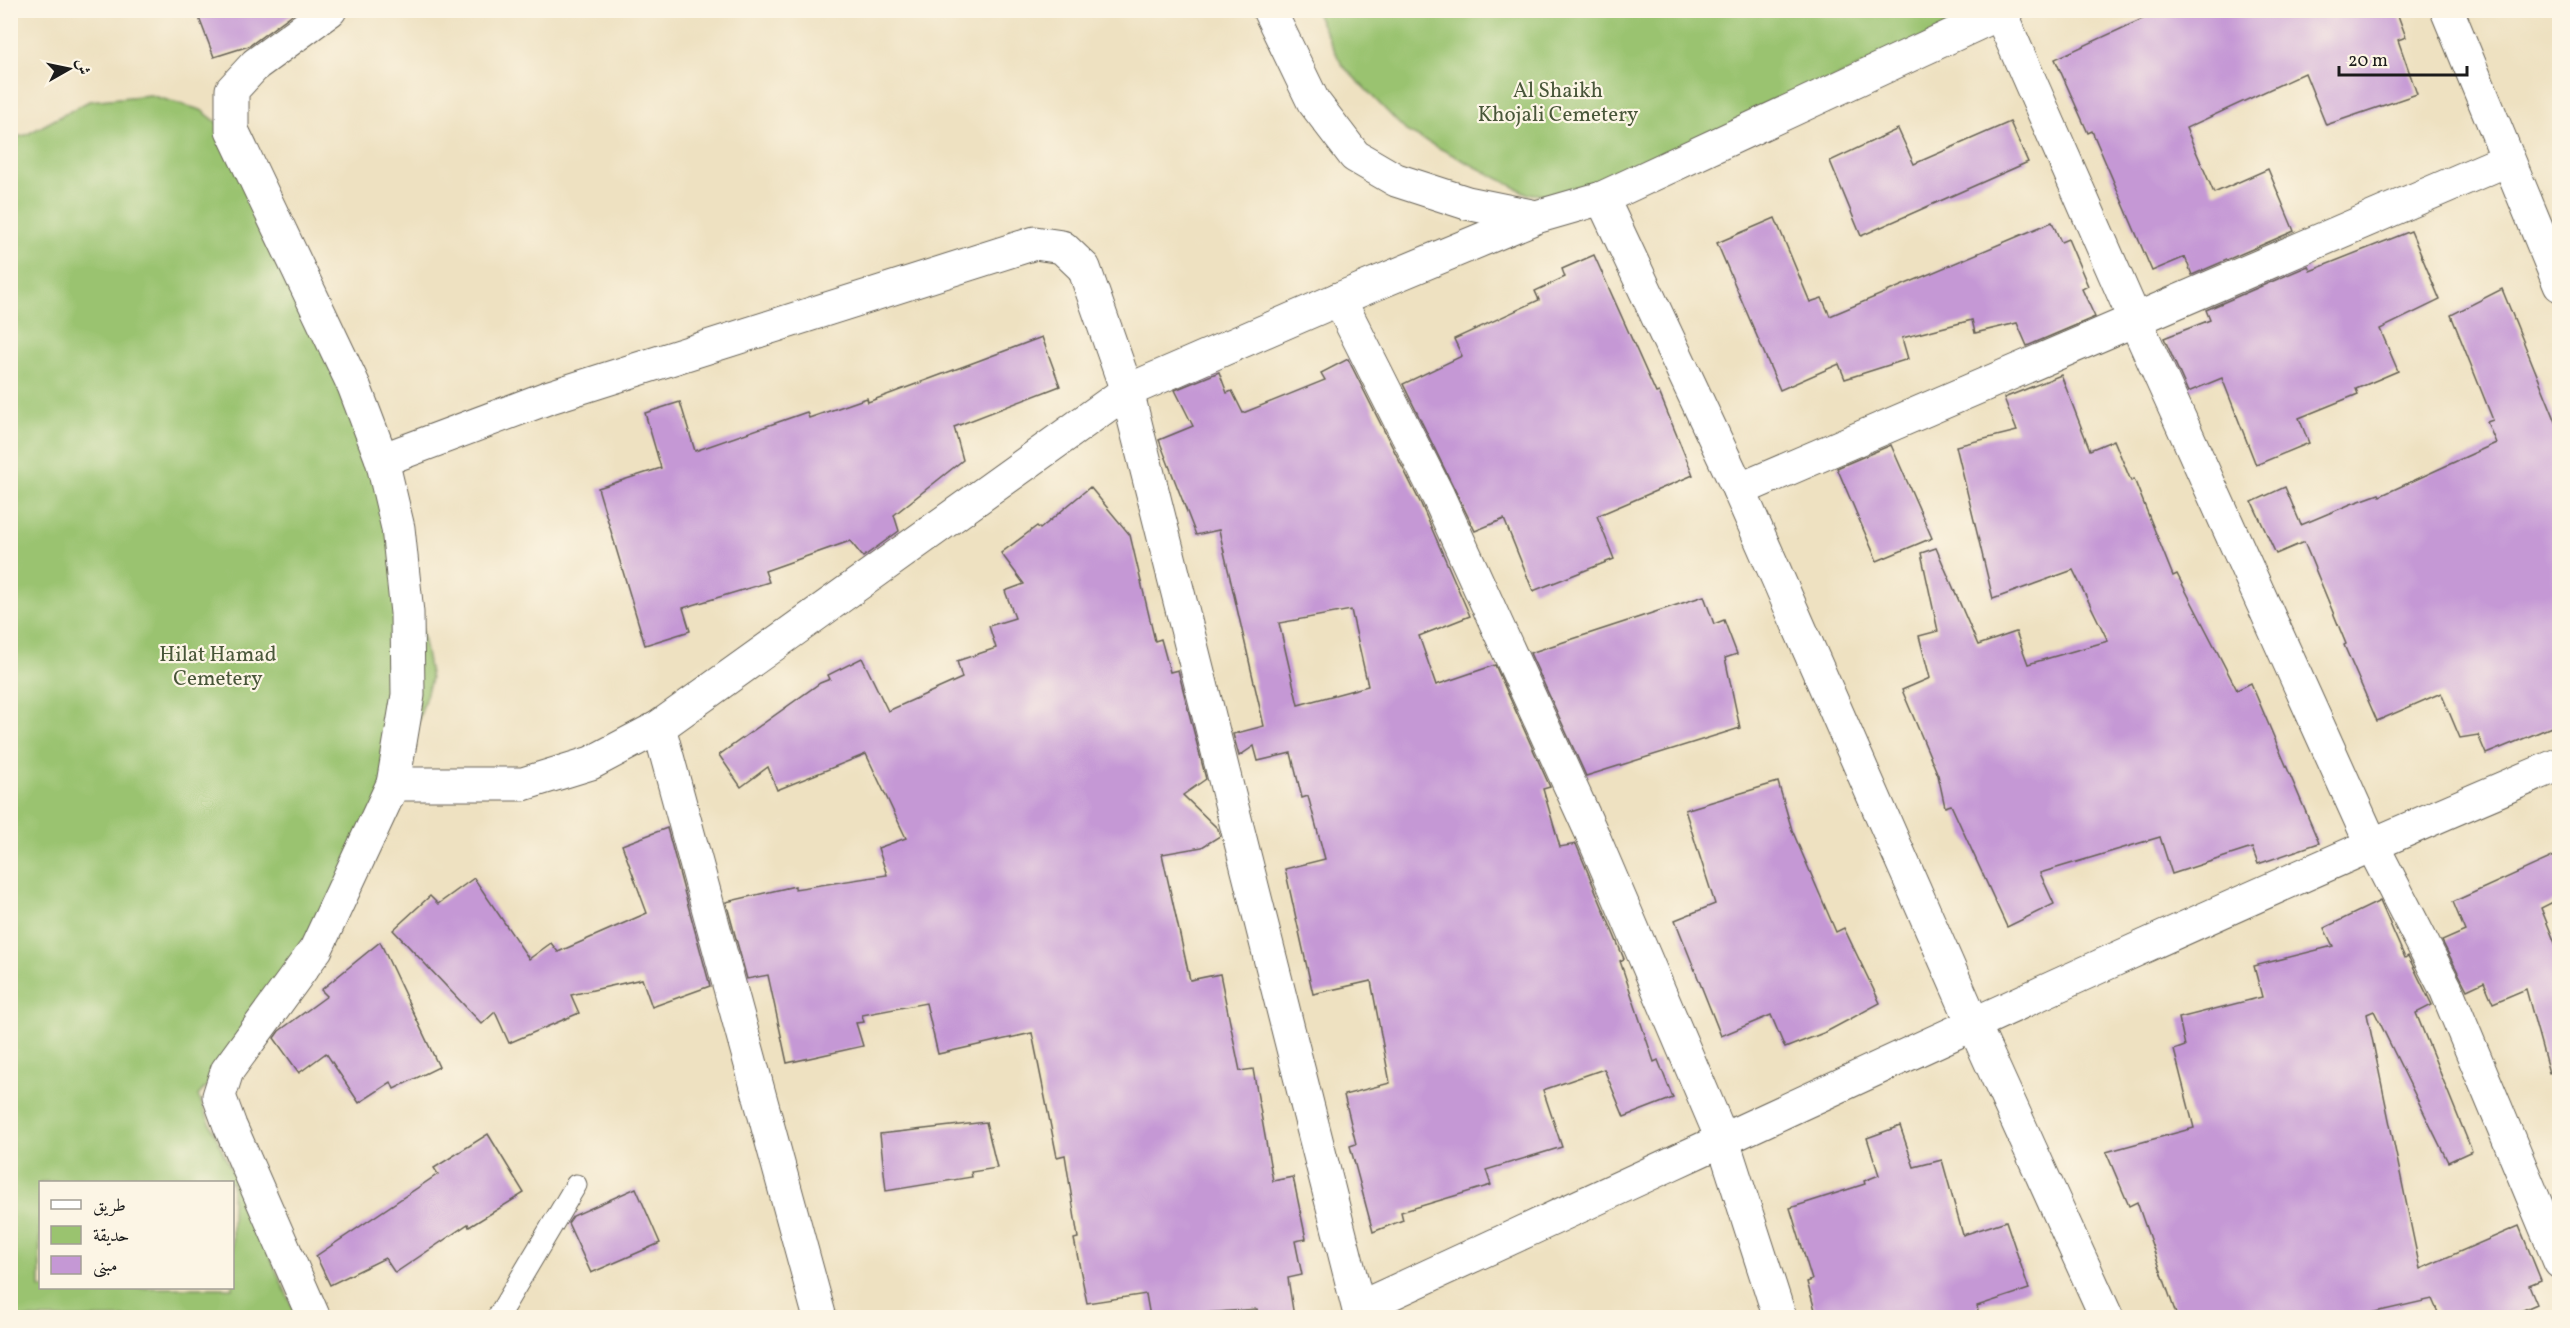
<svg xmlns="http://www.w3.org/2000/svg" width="2570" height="1328" font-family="Vollkorn,Amiri,serif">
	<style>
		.green { fill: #9ac36f; stroke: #5b7046; stroke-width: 1.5; fill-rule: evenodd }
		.building { fill: #c598d5; fill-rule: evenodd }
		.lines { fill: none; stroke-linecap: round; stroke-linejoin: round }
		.service-casing { stroke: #666156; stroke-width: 23 }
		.minor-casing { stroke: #666156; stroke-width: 35 }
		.service { stroke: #fff; stroke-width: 21 }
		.minor { stroke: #fff; stroke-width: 33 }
		.labels { text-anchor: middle; stroke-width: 4.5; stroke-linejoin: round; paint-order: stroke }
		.park-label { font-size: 21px; fill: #485639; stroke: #fcf5e5 }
	</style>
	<rect width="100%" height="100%" fill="#fcf5e5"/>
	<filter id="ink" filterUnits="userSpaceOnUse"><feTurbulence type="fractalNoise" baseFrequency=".0167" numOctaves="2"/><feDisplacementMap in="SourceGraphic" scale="12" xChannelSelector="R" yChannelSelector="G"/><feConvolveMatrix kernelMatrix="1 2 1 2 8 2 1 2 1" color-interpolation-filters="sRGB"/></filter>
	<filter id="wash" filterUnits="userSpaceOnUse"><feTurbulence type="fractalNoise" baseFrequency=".008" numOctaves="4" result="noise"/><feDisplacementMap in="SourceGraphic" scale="24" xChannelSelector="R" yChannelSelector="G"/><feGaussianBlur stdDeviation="1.35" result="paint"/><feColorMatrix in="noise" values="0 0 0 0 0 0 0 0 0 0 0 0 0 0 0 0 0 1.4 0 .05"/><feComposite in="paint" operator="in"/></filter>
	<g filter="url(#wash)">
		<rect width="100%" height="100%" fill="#eee1c1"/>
		<g class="green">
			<polygon points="1315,11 1982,11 1579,195 1528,194 1406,131 1342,65"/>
			<path d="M150 95 201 110 240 140 394 482 431 679 410 749 315 960 198 1096 297 1317 11 1318V138L26 135 89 101ZM40 1182H232V1288H40Z"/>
		</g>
		<g id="blocks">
			<g class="building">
				<polygon points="196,10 298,10 249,46 214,57"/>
				<polygon points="2162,10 2396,10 2406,37 2398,40 2417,94 2326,125 2305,73 2186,128 2214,193 2268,169 2294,231 2192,275 2185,257 2152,271 2092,131 2088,133 2055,59"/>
				<polygon points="2010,122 2028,162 1861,236 1830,161 1898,129 1914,164"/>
				<polygon points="1775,218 1810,302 1822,298 1830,316 2052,222 2061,242 2068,239 2088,286 2082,289 2095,317 2027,346 2017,323 1975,333 1972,320 1902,338 1908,359 1845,379 1839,364 1780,390 1717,243"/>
				<polygon points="2411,231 2440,300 2380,329 2398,371 2356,389 2358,394 2299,418 2309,443 2256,465 2222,378 2188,392 2164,338 2210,320 2206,310 2308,266 2310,271"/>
				<polygon points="1594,255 1656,393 1659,392 1693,475 1597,516 1614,559 1533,591 1504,519 1475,531 1403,384 1462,356 1454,339 1539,300 1535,291 1565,277 1562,269"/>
				<polygon points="2502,289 2559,429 2559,724 2486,754 2478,735 2460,738 2441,693 2377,721 2344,645 2346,644 2304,542 2276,554 2252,502 2285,487 2301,525 2351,504 2379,494 2380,496 2496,443 2487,422 2493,420 2451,315"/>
				<polygon points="1042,337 1060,386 954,427 963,460 894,515 899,531 863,557 850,541 765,571 769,582 683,608 690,631 645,645 598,488 661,468 645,413 680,402 695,451 807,412 809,418 867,398 868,402"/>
				<path d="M1348 359 1421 504 1470 616 1419 636 1436 685 1495 665 1550 787 1543 789 1560 847 1576 844 1624 959 1620 961 1654 1062 1658 1060 1673 1098 1624 1117 1604 1069 1543 1090 1562 1147 1486 1170 1491 1185 1401 1212 1403 1220 1373 1232 1350 1146 1356 1144 1344 1095 1390 1083 1371 981 1313 994 1285 869 1325 859 1308 796 1302 798 1291 753 1258 761 1254 746 1239 756 1233 734 1264 726 1219 530 1196 535 1159 440 1193 426 1175 390 1219 372 1227 393 1232 391 1243 413 1325 380 1321 373ZM1351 610 1368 686 1298 705 1279 623Z"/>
				<polygon points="2061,375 2090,450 2114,440 2131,481 2134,479 2173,576 2177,574 2237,690 2251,683 2319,843 2258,864 2252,848 2172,874 2160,837 2040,873 2054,904 2007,927 1951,805 1945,807 1938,775 1902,690 1930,678 1919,636 1938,631 1921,553 1936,548 1978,645 2016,632 2028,664 2108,641 2073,570 1993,599 1956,446 2017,431 2004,398"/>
				<polygon points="1891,445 1932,538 1877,561 1837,468"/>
				<polygon points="1090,487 1130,535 1155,641 1161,639 1170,672 1178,670 1206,779 1183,795 1218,829 1220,836 1202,847 1162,854 1190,980 1220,974 1240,1071 1253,1069 1273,1181 1293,1177 1306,1239 1295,1241 1302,1275 1288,1278 1294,1317 1259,1317 1257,1309 1150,1317 1146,1294 1087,1303 1074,1239 1078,1238 1065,1155 1057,1157 1032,1033 938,1054 926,1003 862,1015 864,1022 856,1023 863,1046 787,1063 768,975 747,979 726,902 795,886 795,889 887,875 878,848 906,838 866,754 777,790 768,767 741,787 719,755 820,683 830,679 828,675 862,658 888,711 962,678 957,661 996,648 989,626 1015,618 1005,591 1024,584 1001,553 1037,526 1040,529"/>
				<polygon points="1704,596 1714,624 1724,620 1737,654 1725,658 1740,728 1586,776 1530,653"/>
				<polygon points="1778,782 1792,830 1836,932 1844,928 1880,1003 1826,1032 1785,1048 1771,1015 1721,1036 1675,920 1715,904 1685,810"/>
				<polygon points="667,828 710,986 652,1007 642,979 571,995 579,1013 509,1043 495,1012 482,1024 393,930 430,896 438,904 474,878 529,959 551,943 558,952 647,913 622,845"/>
				<polygon points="2559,854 2559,899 2541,908 2559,953 2559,1071 2549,1073 2526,989 2493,1003 2484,982 2467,990 2442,941 2465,931 2453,902"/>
				<polygon points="2380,901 2405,958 2408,956 2432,1005 2416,1013 2472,1151 2448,1162 2374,1011 2367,1014 2420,1269 2519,1226 2541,1280 2529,1285 2537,1304 2507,1317 2440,1317 2432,1299 2354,1317 2177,1317 2137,1202 2129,1206 2106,1152 2194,1128 2174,1050 2185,1046 2179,1018 2262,997 2254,966 2333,946 2324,928"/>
				<polygon points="380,942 439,1067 394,1089 391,1082 359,1103 326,1053 299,1073 274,1038 279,1031 327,996 321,990"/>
				<polygon points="986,1122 997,1168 971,1172 972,1177 886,1191 880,1134"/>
				<polygon points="1900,1126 1914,1167 1942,1160 1963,1235 2006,1221 2029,1289 1977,1306 1979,1317 1817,1317 1807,1282 1812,1280 1790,1208 1865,1184 1864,1181 1879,1175 1867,1138"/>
				<polygon points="488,1134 524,1193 469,1227 468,1224 395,1273 385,1258 330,1285 316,1256 438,1174 434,1168"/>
				<polygon points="636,1188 660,1243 591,1273 568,1223 573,1216"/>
			</g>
		</g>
	</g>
	<g filter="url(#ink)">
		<use href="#blocks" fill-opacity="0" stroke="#666156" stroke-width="1.5"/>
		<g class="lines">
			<g class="service-casing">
				<polyline id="service" points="497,1318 576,1185"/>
			</g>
			<g class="minor-casing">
				<g id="minor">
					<polyline points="330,10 256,64 232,90 232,130 354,386 382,460 398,528 407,613 408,695 393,784"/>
					<polyline points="1269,10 1313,101 1355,156 1396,180 1467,203 1536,217"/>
					<polyline points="2447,10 2560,285"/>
					<polyline points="2000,13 2135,320 2371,843 2446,989 2560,1262"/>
					<polyline points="1602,198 1739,490 1973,1023 2107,1318"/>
					<polyline points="1339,299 1438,496 1593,836 1723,1141 1780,1318"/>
					<polyline points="382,460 547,398 1035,243 1062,247 1084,268 1127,391 1361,1318"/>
					<polyline points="1739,490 2507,160"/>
					<polyline points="659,727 820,1318"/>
					<path d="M1359 1308C1758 1125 2155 935 2560 764"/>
					<polyline points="314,1318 230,1126 219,1096 227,1071 316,949 393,784 523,784 591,763 659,727 1127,391 1339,299 1536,217 1602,198 2007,10"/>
				</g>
			</g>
			<use href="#service" class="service"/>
			<use href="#minor" class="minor"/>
		</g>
	</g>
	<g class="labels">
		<g class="park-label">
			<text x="1558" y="97">Al Shaikh<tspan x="1558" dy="24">Khojali Cemetery</tspan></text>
			<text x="218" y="661">Hilat Hamad<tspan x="218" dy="24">Cemetery</tspan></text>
		</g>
	</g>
	<rect width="2570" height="1328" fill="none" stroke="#fcf5e5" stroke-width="36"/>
	<rect x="39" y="1181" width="195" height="108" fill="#fcf5e5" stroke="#a29e95" stroke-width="1.5"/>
	<rect x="51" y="1200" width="30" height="9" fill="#ffffff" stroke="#a29e95" stroke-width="1.5"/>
	<text x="93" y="1211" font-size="18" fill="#1c1c1c">طريق</text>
	<rect x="51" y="1226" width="30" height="18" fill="#9ac36f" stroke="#a29e95" stroke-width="1.5"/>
	<text x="93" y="1241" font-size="18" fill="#1c1c1c">حديقة</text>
	<rect x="51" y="1256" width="30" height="18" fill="#c598d5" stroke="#a29e95" stroke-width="1.5"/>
	<text x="93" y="1271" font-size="18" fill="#1c1c1c">مبنى</text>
	<g transform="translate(69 69) rotate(81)" stroke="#fcf5e5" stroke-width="4.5" paint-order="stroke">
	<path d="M0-4.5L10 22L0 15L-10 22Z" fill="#1c1c1c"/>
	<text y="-9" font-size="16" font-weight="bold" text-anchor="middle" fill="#1c1c1c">ش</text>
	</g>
	<path d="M2339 66v9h128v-9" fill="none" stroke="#1c1c1c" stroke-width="3"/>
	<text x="2348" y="66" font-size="18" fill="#1c1c1c" stroke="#fcf5e5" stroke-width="4.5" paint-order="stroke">20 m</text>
</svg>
